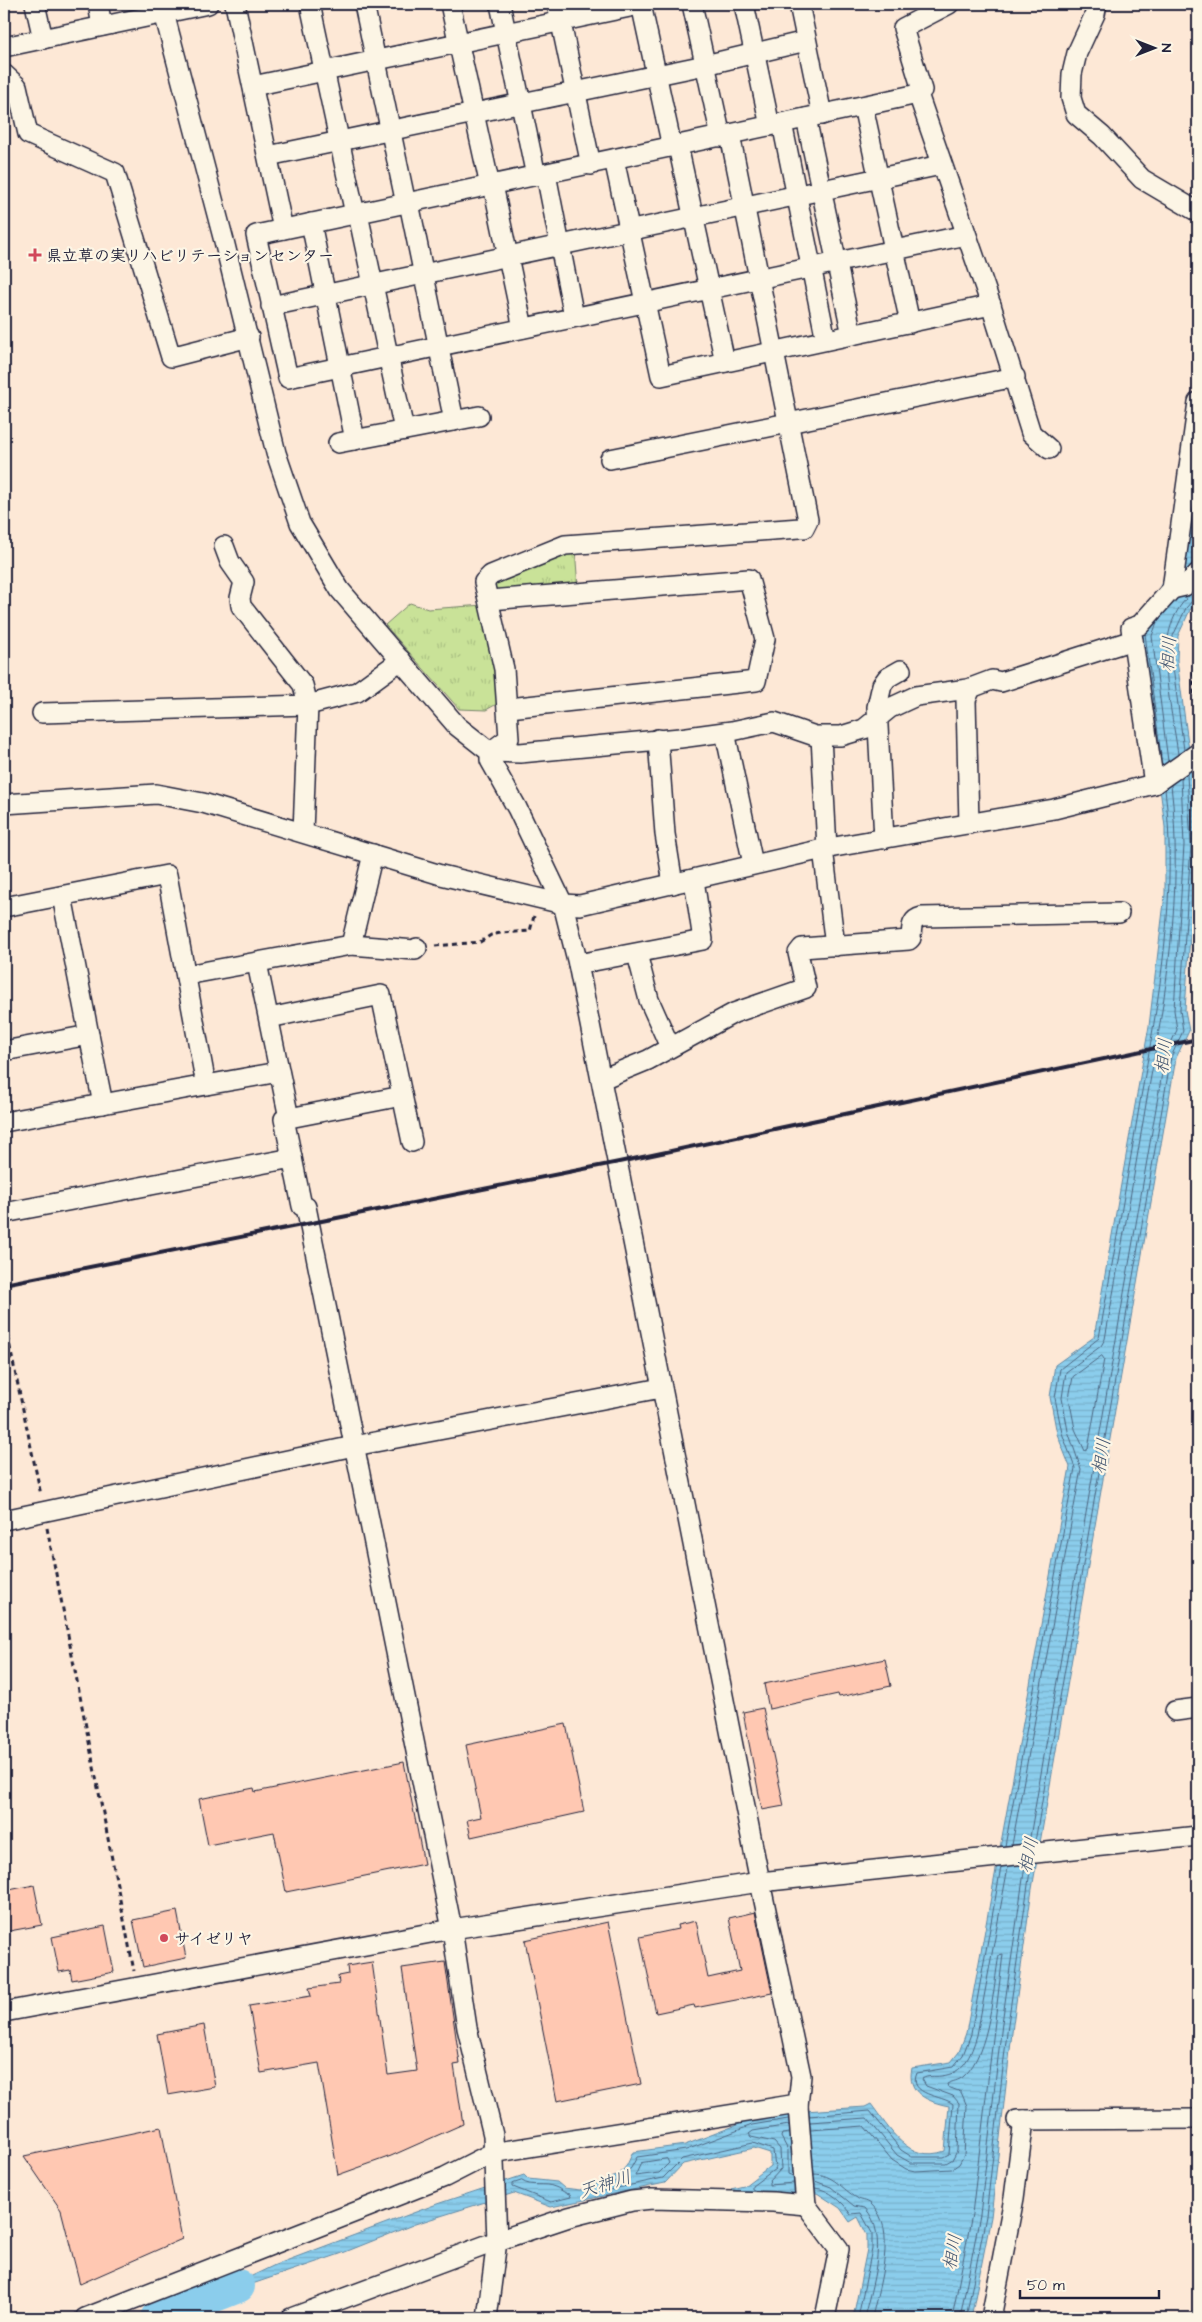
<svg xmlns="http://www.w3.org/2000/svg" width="1202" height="2322" font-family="'Architects Daughter','Klee One',sans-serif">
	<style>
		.park { fill: url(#park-tufts); stroke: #76826a }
		.water { fill: url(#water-rules); stroke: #6189a5 }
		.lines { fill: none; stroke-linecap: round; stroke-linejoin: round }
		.shore { stroke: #4c6682; stroke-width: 1 }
		.river { stroke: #8bcdec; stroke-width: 34 }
		.building { fill: #ffc8b2; stroke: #22223b }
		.minor-casing { stroke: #22223b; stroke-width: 22 }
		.path { stroke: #22223b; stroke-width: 3; stroke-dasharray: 5 4; stroke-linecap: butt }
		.minor { stroke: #fcf5e5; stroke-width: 19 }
		.rail { stroke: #22223b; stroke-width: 4 }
		.poi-dot { fill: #d1495b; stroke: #fcf5e5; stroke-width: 2 }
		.labels { text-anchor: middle; stroke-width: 4.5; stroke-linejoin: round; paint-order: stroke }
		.poi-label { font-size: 16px; font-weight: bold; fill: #22223b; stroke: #fcf5e5; text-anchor: start }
		.water-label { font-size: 18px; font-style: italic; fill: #425570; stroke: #fcf5e5 }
	</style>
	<defs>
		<pattern id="park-tufts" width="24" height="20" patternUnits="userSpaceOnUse" patternTransform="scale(1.25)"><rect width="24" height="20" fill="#c9e298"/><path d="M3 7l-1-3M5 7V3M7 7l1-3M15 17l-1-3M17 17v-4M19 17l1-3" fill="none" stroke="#acc284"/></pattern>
		<pattern id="water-rules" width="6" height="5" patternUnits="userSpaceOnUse" patternTransform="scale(1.25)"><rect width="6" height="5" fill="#8bcdec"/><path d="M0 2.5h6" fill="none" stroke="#78b0cb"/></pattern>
	</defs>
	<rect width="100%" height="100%" fill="#fde8d6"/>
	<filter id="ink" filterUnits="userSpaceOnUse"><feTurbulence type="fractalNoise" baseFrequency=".02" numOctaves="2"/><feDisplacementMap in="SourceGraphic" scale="10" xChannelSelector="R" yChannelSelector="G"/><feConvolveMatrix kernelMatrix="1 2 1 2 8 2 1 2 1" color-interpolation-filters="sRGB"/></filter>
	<g filter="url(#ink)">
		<g class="park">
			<polygon points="575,548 578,588 496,595 491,579"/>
			<polygon points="410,603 428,609 484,605 504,700 486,710 459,709 385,625"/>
		</g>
		<path class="water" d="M1198 473V602L1190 610 1178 636 1177 660 1193 781 1196 845 1185 1010 1189 1031 1176 1058 1032 1889 1013 2024 991 2217 971 2318H853L867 2249V2235L858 2217 850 2222 840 2208 817 2193 763 2198 731 2189 744 2186 770 2166V2153L754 2148 683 2164 665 2183 551 2207 514 2193 415 2224 340 2254 191 2305 275 2265 437 2204 524 2175 528 2179 557 2182 564 2188 580 2190 619 2175 627 2165 633 2152 685 2145 750 2120 805 2111 865 2107 871 2104C890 2129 908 2164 945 2151L949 2106C928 2102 906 2093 912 2068L951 2062 959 2052 966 2033 1070 1467 1057 1434 1050 1397 1055 1365 1094 1337 1149 1026 1165 894V827L1140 634 1164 577Z"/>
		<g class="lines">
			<g class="shore">
				<polyline points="1157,622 1152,636 1168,761"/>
				<polyline points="1145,634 1161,756"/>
				<polyline points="1184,750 1172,660 1173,636 1186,608 1193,600 1198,599"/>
				<path d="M1178 754C1172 706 1149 632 1190 595"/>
				<polygon points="1102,1356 1104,1359 1088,1449 1085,1451 1075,1429 1069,1398 1073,1377"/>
				<polyline points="1035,1842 1171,1057 1183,1031 1180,1010 1191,845 1187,774"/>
				<polyline points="1029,1843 1165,1056 1177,1030 1174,1010 1184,845 1181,778"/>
				<path d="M1012 1845 1081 1469 1068 1431 1062 1398 1066 1372 1101 1346 1105 1339C1119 1261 1133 1183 1146 1104 1165 999 1184 893 1171 785"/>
				<path d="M1005 1846 1075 1468 1062 1433 1055 1398 1060 1369 1099 1338C1113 1259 1127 1181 1140 1102 1159 999 1178 894 1165 789"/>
				<path d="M809 2116 870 2111 901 2150 912 2157H943L949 2154 953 2104C943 2095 907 2096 917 2073L953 2067 963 2055 971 2034 1001 1867"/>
				<path d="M810 2122 867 2118 897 2155 911 2163H946L953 2159 957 2151 959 2103 953 2096 926 2086 922 2079C928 2075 934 2077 941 2076 964 2074 971 2055 977 2035L1008 1867"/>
				<polyline points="789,2125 753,2131 749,2134 751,2137 774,2142 780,2149 781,2169 769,2182 769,2185 794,2183"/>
				<path d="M811 2130 864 2126 892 2160 906 2169 915 2171 952 2169 959 2164 964 2155 967 2106 961 2092 948 2087 947 2084C952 2081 959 2081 964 2076 990 2053 993 1988 999 1955L1003 1954 972 2214 952 2318"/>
				<polyline points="790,2133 782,2134 781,2137 788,2150 788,2174 793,2176"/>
				<polygon points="667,2159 669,2163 659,2173 635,2176 641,2163"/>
				<path d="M814 2174C833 2174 842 2189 857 2198 861 2201 866 2200 871 2204 899 2229 878 2287 872 2318"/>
				<path d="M522 2181C532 2188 544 2182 555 2187 561 2189 563 2193 570 2194L571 2197 551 2202 513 2187V2184Z"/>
				<path d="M815 2181 831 2187 854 2206 865 2208C890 2235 871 2287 864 2318"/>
				<path d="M815 2188C829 2189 843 2202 851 2214L861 2213 872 2233V2249L858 2318"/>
				<polyline points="756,2191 752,2189 752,2186 775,2169 773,2150 753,2143 682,2159 663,2178 604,2191 601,2188 622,2178 631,2168 637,2157 686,2150 752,2125 788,2119"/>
				<polyline points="960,2318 980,2215 1002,2023 1025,1865"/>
				<polyline points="966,2318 986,2216 1008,2024 1031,1864"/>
			</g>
			<polyline class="river" points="157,2318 238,2286"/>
		</g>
		<g class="building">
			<polygon points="885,1659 891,1686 839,1697 838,1694 769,1709 764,1684"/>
			<polygon points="763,1708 784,1806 762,1810 743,1712"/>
			<polygon points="566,1724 584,1812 471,1837 467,1820 481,1817 466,1745"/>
			<polygon points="404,1762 424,1864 286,1892 274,1832 208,1845 199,1799 254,1788 255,1792"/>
			<polygon points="34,1885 42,1925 4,1932 4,1891"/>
			<polygon points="177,1911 186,1958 143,1967 133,1920"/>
			<polygon points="755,1912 772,1993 695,2008 694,2005 656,2013 640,1937 678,1929 677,1925 696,1921 708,1978 740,1971 729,1918"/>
			<polygon points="608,1922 641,2084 557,2101 525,1940"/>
			<polygon points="105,1926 114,1972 72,1980 70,1970 59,1972 52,1937"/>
			<polygon points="372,1962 388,2075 417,2071 402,1968 445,1962 460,2064 454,2065 463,2124 391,2156 338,2175 319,2063 261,2073 249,2006 311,1996 309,1988 339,1984 338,1976 348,1974 347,1966"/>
			<polygon points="204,2025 215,2087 168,2095 157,2034"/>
			<polygon points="161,2127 182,2239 80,2284 61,2210 24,2156"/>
		</g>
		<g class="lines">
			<g class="minor-casing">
				<g id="minor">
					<polyline points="35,4 43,39"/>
					<polyline points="98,4 102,26"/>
					<polyline points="235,4 283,229"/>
					<polyline points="310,4 355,214"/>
					<polyline points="364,4 406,204"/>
					<polyline points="450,4 490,186"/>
					<polyline points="500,4 536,176"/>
					<polyline points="557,4 591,165"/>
					<polyline points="641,4 672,147"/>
					<polyline points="692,4 721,137"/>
					<polyline points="744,4 770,126"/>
					<polyline points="799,4 822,115"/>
					<polyline points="949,4 903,28 922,90 918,94 991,305 1031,433 1049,449"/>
					<polyline points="1097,4 1095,14 1077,53 1072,74 1071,98 1076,114 1102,136 1142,179 1198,212"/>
					<polyline points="164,13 224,241 276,453 300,523 340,590 457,726 490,752 490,760 517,808 563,904 578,964 760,1882 801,2076 798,2106 806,2205 839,2249 825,2318"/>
					<polyline points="4,47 208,4"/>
					<polyline points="4,74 17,86 28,134 115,173 171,357 249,337"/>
					<polyline points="253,86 644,4"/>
					<polyline points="918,94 256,235 288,378 966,235"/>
					<polyline points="863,106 910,323"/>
					<polyline points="806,118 852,335"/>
					<polyline points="782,123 826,340"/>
					<polyline points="678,146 725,362"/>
					<polyline points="268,156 705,65 806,41"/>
					<polyline points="614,159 661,376 991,305"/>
					<polyline points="546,174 574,317"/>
					<polyline points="493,185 523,328"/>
					<polyline points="409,203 454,421"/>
					<polyline points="358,214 404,430"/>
					<polyline points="311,223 355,440"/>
					<polyline points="271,306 941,165"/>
					<polyline points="338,443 479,416"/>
					<polyline points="610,459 1015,377"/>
					<polyline points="1172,589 1185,586 1198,573"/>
					<polyline points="490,600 749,579 765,639 756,681 509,708"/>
					<polyline points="42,713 308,705 303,685 241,606 240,598 244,582 230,562 224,546"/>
					<polyline points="725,732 753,864"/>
					<polyline points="821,737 827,848"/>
					<polyline points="658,739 665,834 673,884"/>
					<polyline points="490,752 509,738 504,669 484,582 491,575 565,545 800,528 804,528 808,520 730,135"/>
					<polyline points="490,752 520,753 680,738 732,731 774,722 815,736 841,736 864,729 890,708 916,696 968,689 992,680 1001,682 1133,640"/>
					<polyline points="1154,784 1131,628 1140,625 1172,589 1198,402"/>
					<polyline points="4,804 156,794 203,803 441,875 563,904 580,905 823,849 1054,809 1154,784 1198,753"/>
					<polyline points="969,824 966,700 971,688"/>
					<polyline points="303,832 308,705 357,692 401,660"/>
					<polyline points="884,839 877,707 882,685 887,678 901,670"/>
					<polyline points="823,849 835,946"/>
					<polyline points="62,896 89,1035"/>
					<polyline points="4,907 167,875 206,1085 4,1122"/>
					<polyline points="351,945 373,854"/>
					<polyline points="637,954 649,1000 670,1047"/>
					<polyline points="257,963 289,1118"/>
					<polyline points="578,964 703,940 694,880"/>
					<polyline points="186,975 351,945 415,950 417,948"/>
					<polyline points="269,1018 381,995 412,1142"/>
					<polyline points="4,1051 89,1035 103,1104"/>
					<path d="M602 1079 648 1060 734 1013 806 988 798 953 802 948 909 940 911 938C912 928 910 920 922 917L1119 913"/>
					<polyline points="206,1085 279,1072"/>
					<polyline points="402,1096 284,1119 302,1206 306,1207 452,1929 467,2028 493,2135 497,2241 487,2318"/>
					<polyline points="4,1213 292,1158"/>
					<polyline points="4,1520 354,1446 661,1388"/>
					<polyline points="1175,1711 1198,1708"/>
					<polyline points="4,2012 452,1929 760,1882 1198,1836"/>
					<polyline points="1017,2120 1198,2119"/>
					<polyline points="85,2318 445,2177 492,2153 791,2105 798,2106"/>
					<polyline points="291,2318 497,2241 569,2217 632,2201 652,2199 773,2202 806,2205"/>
					<polyline points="991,2318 1014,2198 1024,2120"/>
				</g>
			</g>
			<g class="path">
				<path d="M1198 645C1191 671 1193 694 1198 720"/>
				<polyline points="435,946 480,942 491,935 501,933 530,931 534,916"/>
				<polyline points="4,1319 41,1495"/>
				<polyline points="47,1528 134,1971"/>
			</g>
			<use href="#minor" class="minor"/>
			<polyline class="rail" points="4,1284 619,1162 1198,1039"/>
		</g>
	</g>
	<g class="poi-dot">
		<path d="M32.5 247.5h5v5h5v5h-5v5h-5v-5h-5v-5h5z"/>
		<circle cx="164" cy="1938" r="5"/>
	</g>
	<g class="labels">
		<g class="poi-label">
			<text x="46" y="261">県立草の実リハビリテーションセンター</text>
			<text x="174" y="1944">サイゼリヤ</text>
		</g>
		<g class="water-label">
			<text transform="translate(1168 654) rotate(-85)" y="6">相川</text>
			<text transform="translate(1163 1056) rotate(-83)" y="6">相川</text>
			<text transform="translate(1101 1456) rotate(-81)" y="6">相川</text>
			<text transform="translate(1028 1855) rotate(-77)" y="6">相川</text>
			<text transform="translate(605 2184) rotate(-17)" y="6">天神川</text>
			<text transform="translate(952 2252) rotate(-80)" y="6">相川</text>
		</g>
	</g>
	<rect width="1202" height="2322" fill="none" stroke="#fcf5e5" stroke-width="20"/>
	<rect x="10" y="10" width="1182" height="2302" fill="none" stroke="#22223b" stroke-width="2" filter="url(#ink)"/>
	<g transform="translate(1154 48) rotate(90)" stroke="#fcf5e5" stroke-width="4" paint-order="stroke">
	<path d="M0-4L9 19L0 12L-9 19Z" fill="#22223b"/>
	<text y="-8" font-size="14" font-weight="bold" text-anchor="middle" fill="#22223b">N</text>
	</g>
	<path d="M1020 2290v8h139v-8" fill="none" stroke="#22223b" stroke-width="2.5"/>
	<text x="1027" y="2290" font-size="15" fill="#22223b" stroke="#fcf5e5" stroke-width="4" paint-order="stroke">50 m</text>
</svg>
